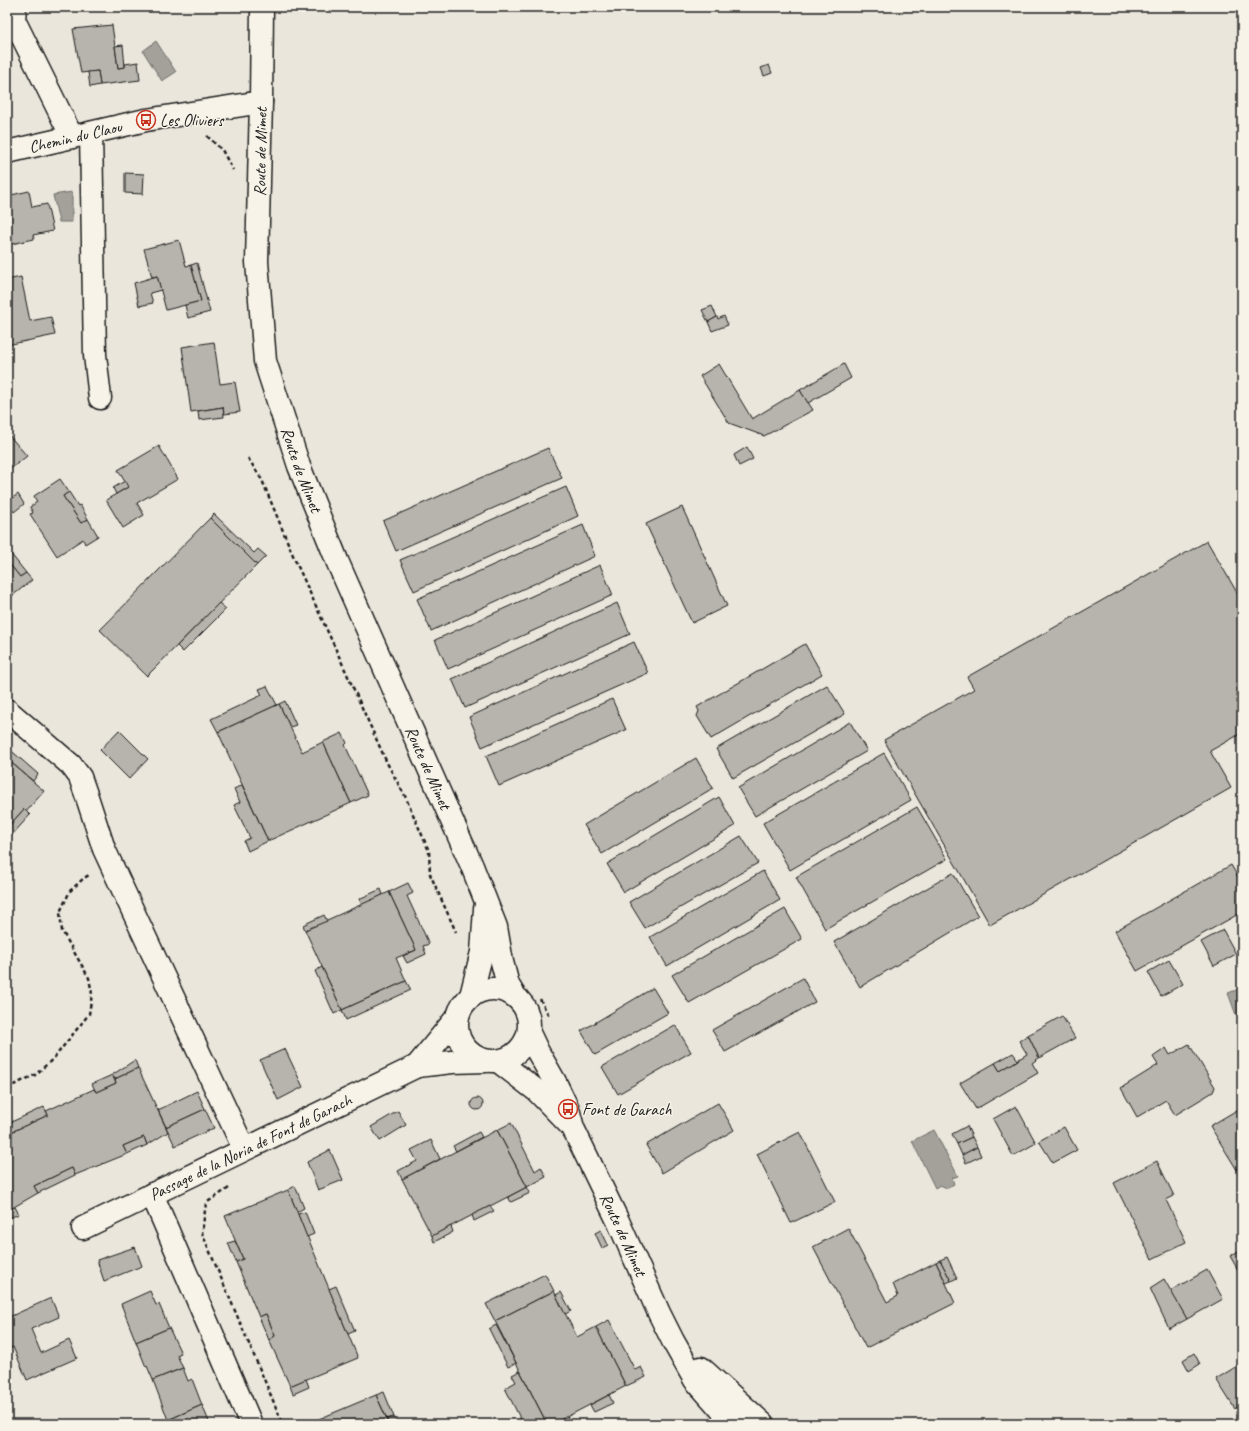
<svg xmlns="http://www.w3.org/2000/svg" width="1249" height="1431" font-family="Caveat,sans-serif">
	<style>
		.water { fill: #a3a19a; stroke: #6d6c68 }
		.building { fill: #b6b4ac; stroke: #1c1c1c }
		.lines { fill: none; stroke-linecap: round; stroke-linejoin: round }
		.street-casing { stroke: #1c1c1c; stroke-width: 25 }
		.secondary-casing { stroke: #1c1c1c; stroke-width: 25 }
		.path { stroke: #1c1c1c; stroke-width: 2.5; stroke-dasharray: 4 3; stroke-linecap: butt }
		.street { stroke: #f7f3e8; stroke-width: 22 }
		.secondary { stroke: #f7f3e8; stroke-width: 22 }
		.labels { text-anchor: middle; stroke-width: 3; stroke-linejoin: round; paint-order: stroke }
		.poi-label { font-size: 17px; fill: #1c1c1c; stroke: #f7f3e8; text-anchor: start }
		.street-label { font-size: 17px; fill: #1c1c1c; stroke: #f7f3e8 }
	</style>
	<rect width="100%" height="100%" fill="#eae6dc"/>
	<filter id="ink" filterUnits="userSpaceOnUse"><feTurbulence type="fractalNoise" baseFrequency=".025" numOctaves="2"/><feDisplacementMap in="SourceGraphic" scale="8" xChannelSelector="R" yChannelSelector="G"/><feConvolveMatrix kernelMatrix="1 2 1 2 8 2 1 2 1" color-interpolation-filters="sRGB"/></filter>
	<g filter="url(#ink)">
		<g class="water">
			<polygon points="156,41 176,72 162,81 143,51"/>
			<polygon points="72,192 72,222 59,222 53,195"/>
			<polygon points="1242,988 1242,1012 1236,1015 1228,993"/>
			<polygon points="934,1130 958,1176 952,1178 954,1184 947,1188 940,1185 935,1188 912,1141"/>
		</g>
		<g class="building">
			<polygon points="112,25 118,68 125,67 125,64 138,62 140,80 100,85 98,71 81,73 73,29"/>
			<polygon points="123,45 125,67 118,68 115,46"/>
			<polygon points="769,65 772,73 764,76 761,68"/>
			<polygon points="98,71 100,85 90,87 88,72"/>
			<polygon points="125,173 144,174 143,194 125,193"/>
			<polygon points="29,191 32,207 47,204 53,231 33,235 34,239 7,245 7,196"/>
			<polygon points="179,240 186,266 191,265 201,301 166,310 157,276 152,277 144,249"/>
			<polygon points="197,263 210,312 188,318 185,305 201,301 191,265"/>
			<polygon points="157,276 161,290 150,293 153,303 139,306 134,283"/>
			<polygon points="21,277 30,321 51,317 55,335 7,345 7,280"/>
			<polygon points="712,306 717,317 708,322 702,310"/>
			<polygon points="724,316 728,325 712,331 708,322 717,317 718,319"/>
			<polygon points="214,342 220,384 235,382 240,412 224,414 223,407 191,412 182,347"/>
			<polygon points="719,364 752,419 800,390 813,410 764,436 729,423 700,376"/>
			<polygon points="844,364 851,378 808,403 800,390"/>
			<polygon points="223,407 224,417 199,420 198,411"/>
			<polygon points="7,433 27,456 8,471 7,469"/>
			<polygon points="159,446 178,479 137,503 144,515 123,528 106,500 128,487 118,470"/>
			<polygon points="747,447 753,459 739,466 734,455"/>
			<polygon points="548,448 562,478 396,551 383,521"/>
			<polygon points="60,479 69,492 63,496 81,523 88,519 98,536 85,544 83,539 57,556 30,514 33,513 30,507 37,502 34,496"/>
			<polygon points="125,481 128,487 116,494 113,488"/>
			<polygon points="566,487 578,516 414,591 400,560"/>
			<polygon points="69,492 78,506 80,505 88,519 81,523 63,496"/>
			<polygon points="18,494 24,504 14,512 7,502"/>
			<polygon points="682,507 727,606 692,623 646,524"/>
			<polygon points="214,514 254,553 258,549 266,556 257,565 210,518"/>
			<polygon points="210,518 257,565 147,676 100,630"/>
			<polygon points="583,525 595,556 431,631 417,599"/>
			<polygon points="1207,541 1242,601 1242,733 1210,751 1231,788 990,925 884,740 974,689 967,677"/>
			<polygon points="7,549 26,573 20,577 7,561"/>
			<polygon points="7,561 20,577 26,573 32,580 7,600"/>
			<polygon points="600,565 613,595 448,669 435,640"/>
			<polygon points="219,603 226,609 183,652 177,646"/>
			<polygon points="617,603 630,634 465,708 452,679"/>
			<polygon points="634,642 648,673 482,747 469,717"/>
			<polygon points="805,644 822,674 711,739 697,716 699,711 697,707"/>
			<polygon points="827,685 845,714 733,778 716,749"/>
			<polygon points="267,686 277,705 218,732 211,719 262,695 259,689"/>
			<polygon points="612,699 626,730 499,786 486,756"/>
			<polygon points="285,701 296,725 290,727 279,704"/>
			<polygon points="279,704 302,752 323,742 351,803 268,841 218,732"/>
			<polygon points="850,722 867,751 755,816 738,788"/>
			<polygon points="119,730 148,759 129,779 100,750"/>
			<polygon points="342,733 347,743 345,745 368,795 351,803 323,742"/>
			<polygon points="7,747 38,774 33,781 7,759"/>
			<polygon points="884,753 911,800 790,870 763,823"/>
			<polygon points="696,758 713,788 602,854 584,825"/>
			<polygon points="7,759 44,791 26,812 24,809 7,828"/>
			<polygon points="242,785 268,841 248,851 244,841 250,838 234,805 240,802 234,789"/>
			<polygon points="719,797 735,826 624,892 607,864"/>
			<polygon points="917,807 947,859 825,929 796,877"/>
			<polygon points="24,809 30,815 11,836 7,832 7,828"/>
			<polygon points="741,836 758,863 645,928 629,902"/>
			<polygon points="1231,865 1242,884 1242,912 1137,971 1115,931"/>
			<polygon points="763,871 780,900 667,966 650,937"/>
			<polygon points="953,873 978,916 860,987 834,942"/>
			<polygon points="408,883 413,893 407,896 429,944 423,946 426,954 407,963 403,956 416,950 389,892"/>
			<polygon points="381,889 383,895 362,905 359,899"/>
			<polygon points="389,892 416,950 396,958 406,981 342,1010 305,930"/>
			<polygon points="785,909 802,939 689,1003 672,975"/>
			<polygon points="324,915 327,921 305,930 303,925"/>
			<polygon points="1223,930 1236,954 1214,966 1201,942"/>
			<polygon points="1169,960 1183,984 1161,996 1148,972"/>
			<polygon points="322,967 342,1010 334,1014 315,971"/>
			<polygon points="803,978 815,1002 725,1052 712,1030"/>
			<polygon points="406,981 411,990 346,1020 342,1010"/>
			<polygon points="653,988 668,1013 595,1055 581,1031"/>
			<polygon points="1062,1016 1075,1038 1039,1058 1028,1035"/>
			<polygon points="675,1025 691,1052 618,1094 602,1067"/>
			<polygon points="1028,1035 1039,1058 1032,1063 1038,1073 976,1109 960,1083 995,1063 1000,1071 1027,1054 1019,1041"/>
			<polygon points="1189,1044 1215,1087 1213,1092 1175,1115 1166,1100 1137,1117 1121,1088 1158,1065 1153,1057 1166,1048 1170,1055"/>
			<polygon points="285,1049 303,1087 278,1100 260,1060"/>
			<polygon points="1013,1053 1018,1060 1000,1071 995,1063"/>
			<polygon points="135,1060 138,1068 115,1079 112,1075"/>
			<polygon points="138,1068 168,1132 147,1145 144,1137 123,1146 127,1154 75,1175 72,1168 34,1186 38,1193 7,1211 7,1130 9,1133 48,1115 46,1111 94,1089 96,1092 116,1083 115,1079"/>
			<polygon points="112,1075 116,1083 96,1092 92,1084"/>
			<polygon points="197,1091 205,1109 166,1127 158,1110"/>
			<circle cx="477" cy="1104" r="6"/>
			<polygon points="718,1103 734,1130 662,1173 646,1145"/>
			<polygon points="1016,1106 1036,1143 1013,1156 993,1119"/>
			<polygon points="44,1107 48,1115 9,1133 7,1124"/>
			<polygon points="1242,1107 1242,1178 1210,1126"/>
			<polygon points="205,1109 214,1128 175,1146 166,1127"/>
			<polygon points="398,1111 406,1125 380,1141 371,1127"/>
			<polygon points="511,1123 535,1171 541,1167 546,1177 527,1187 497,1130"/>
			<polygon points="967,1126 972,1137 957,1144 952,1134"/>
			<polygon points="1064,1127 1077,1150 1053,1163 1039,1141"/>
			<polygon points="497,1130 527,1187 432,1236 402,1179"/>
			<polygon points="479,1132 482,1137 456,1151 453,1146"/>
			<polygon points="800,1132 835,1202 791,1223 757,1154"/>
			<polygon points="144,1137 147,1145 127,1154 123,1146"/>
			<polygon points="972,1137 977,1147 962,1155 957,1144"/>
			<polygon points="431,1140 440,1159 402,1179 398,1171 417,1161 411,1150"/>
			<polygon points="977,1147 981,1156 966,1163 962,1155"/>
			<polygon points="330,1150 343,1180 318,1190 307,1162"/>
			<polygon points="1157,1161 1174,1196 1166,1200 1186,1242 1152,1259 1114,1183"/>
			<polygon points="72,1168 75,1175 38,1193 34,1186"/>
			<polygon points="295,1186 304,1208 297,1212 288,1190"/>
			<polygon points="527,1187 530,1193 511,1202 508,1197"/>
			<polygon points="288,1190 358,1358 290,1386 269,1340 275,1336 266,1314 259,1317 236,1262 243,1259 225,1216"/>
			<polygon points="490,1206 494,1211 474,1221 472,1215"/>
			<polygon points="15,1207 19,1214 7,1219 7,1211"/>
			<polygon points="305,1212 314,1234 307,1237 298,1214"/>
			<polygon points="451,1226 453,1232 434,1242 432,1236"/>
			<polygon points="848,1228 887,1302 898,1296 893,1284 936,1262 955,1303 866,1348 813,1247"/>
			<polygon points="601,1230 608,1245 602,1248 595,1233"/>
			<polygon points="235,1241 243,1259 236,1262 228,1243"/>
			<polygon points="135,1247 142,1266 104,1281 97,1260"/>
			<polygon points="1242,1249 1242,1277 1230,1256"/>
			<polygon points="947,1257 957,1278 951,1281 940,1260"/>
			<polygon points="940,1260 951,1281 946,1283 936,1262"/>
			<polygon points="1207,1270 1223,1299 1187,1319 1170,1291"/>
			<polygon points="545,1274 554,1291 495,1321 486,1304"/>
			<polygon points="1164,1279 1187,1319 1169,1329 1150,1288"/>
			<polygon points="336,1286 355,1331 348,1334 329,1289"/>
			<polygon points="150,1291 156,1305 159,1304 169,1328 136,1342 121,1304"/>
			<polygon points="554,1291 577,1337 596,1327 626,1386 553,1424 547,1424 495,1321"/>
			<polygon points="561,1292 571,1311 565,1314 556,1295"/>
			<polygon points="51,1298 59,1317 31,1329 41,1353 69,1340 77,1358 27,1380 13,1347 7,1350 7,1337 9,1337 7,1332 7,1318"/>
			<polygon points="266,1314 275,1336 269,1340 259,1317"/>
			<polygon points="609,1320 635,1370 641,1367 646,1377 626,1386 596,1327"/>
			<polygon points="496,1325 516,1363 508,1367 489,1329"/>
			<polygon points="169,1328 181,1353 177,1355 183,1368 153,1380 147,1366 146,1367 136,1342"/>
			<polygon points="1194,1353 1200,1364 1189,1371 1183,1360"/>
			<polygon points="1242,1363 1242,1416 1237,1407 1235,1409 1216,1379"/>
			<polygon points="183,1368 188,1381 192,1379 202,1405 168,1420 153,1380"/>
			<polygon points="520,1371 547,1424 523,1424 505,1388 516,1382 512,1375"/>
			<polygon points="306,1379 309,1387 293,1394 290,1386"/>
			<polygon points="384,1392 394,1417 387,1419 376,1395"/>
			<polygon points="376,1395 389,1424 307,1424"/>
			<polygon points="609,1395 613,1403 594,1412 590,1405"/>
			<polygon points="202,1405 210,1424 170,1424 168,1420"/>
			<polygon points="567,1416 571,1424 553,1424"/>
			<polygon points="394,1417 397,1424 389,1424 387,1419"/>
			<polygon points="672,1419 674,1424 661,1424"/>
		</g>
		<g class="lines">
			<g class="street-casing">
				<g id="street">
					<polyline points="15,7 14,20 72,137"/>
					<polyline points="91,133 95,355 100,398"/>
					<path id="s1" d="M7 152 146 120 261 102"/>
					<polyline points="7,710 71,765 80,777 87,797 104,849 244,1149"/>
					<polyline points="458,1016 417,1066 452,1062 486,1061"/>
					<polyline points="152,1194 251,1424"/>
					<path id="s2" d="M83 1228 417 1066"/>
				</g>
			</g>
			<g class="secondary-casing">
				<g id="secondary">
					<path id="s3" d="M262 7 261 102 257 262 265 361 299 466 338 563 472 866 496 927 502 962 508 985 514 995"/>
					<circle cx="493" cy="1025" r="36"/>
					<polyline points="471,996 482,952 485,909"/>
					<path id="s4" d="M529 1033 538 1052 555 1082 568 1109 573 1128 618 1221 659 1313 673 1341 695 1380 734 1424"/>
					<polyline points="498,1061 537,1091 568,1123"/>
					<polyline points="701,1368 763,1424"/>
				</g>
			</g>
			<g class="path">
				<polyline points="207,136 222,150 233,170"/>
				<polyline points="248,458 262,480 295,560 342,663 387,763 405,796 429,851 430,874 456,932"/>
				<polyline points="540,999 549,1016"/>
				<polyline points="7,1088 35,1075 54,1058 89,1014 92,994 89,978 62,931 60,912 70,891 84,878 89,875"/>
				<polyline points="229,1188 206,1203 202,1233 283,1424"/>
			</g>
			<use href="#street" class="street"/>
			<use href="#secondary" class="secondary"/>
		</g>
	</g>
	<defs>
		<g id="bus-ring" transform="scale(1)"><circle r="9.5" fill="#f7f3e8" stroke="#c8321e" stroke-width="1.5"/><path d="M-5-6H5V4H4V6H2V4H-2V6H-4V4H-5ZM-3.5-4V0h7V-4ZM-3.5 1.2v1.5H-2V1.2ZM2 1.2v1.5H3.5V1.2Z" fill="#c8321e"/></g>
	</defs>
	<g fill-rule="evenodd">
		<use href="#bus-ring" x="146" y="120"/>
		<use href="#bus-ring" x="568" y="1109"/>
	</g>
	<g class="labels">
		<g class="poi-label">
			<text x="160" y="126">Les Oliviers</text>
			<text x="582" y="1115">Font de Garach</text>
		</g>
		<g class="street-label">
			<text dy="6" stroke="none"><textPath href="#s1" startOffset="70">Chemin du Claou</textPath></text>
			<text transform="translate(260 152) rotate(-89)" y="6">Route de Mimet</text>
			<text dy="6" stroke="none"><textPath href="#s3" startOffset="469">Route de Mimet</textPath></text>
			<text dy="6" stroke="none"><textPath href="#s3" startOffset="793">Route de Mimet</textPath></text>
			<text dy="6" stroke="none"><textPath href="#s2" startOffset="186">Passage de la Noria de Font de Garach</textPath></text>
			<text dy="6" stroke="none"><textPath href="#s4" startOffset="223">Route de Mimet</textPath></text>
		</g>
	</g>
	<rect width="1249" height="1431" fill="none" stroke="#f7f3e8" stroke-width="24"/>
	<rect x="12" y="12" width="1225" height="1407" fill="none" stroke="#1c1c1c" stroke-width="1.5" filter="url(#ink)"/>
</svg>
